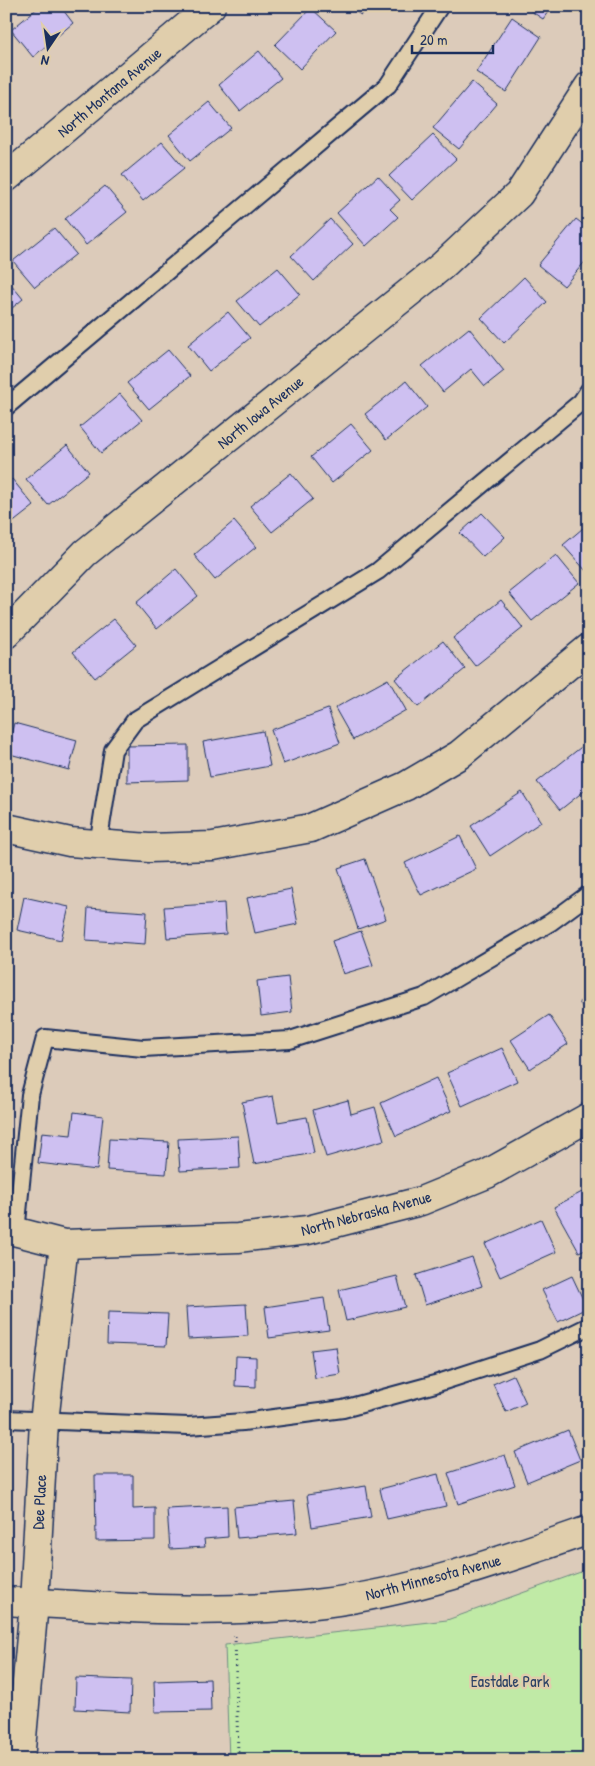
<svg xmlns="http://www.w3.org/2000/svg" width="595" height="1766" font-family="'Patrick Hand',sans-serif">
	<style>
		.green { fill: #c0eaa6; stroke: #6e8c82 }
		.building { fill: #cec0f1; stroke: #1b2f5e }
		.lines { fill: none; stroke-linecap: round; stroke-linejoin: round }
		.lane-casing { stroke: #1b2f5e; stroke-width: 20 }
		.street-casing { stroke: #1b2f5e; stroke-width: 31 }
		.path { stroke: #1b2f5e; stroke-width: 3; stroke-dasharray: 1 4; stroke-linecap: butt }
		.lane { stroke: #e0ceac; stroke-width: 16 }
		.street { stroke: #e0ceac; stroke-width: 28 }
		.labels { text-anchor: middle; stroke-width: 5; stroke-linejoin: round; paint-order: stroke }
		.street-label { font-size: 16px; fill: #1b2f5e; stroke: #e0ceac }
		.park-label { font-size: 16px; fill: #2c4265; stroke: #e0ceac }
	</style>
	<rect width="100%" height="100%" fill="#dccbba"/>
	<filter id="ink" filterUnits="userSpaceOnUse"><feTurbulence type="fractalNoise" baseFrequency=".02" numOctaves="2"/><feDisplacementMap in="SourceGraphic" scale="10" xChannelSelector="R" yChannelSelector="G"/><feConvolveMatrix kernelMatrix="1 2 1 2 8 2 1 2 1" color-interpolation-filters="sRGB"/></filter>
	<g filter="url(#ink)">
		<polygon class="green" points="589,1569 589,1760 229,1760 225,1645 447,1620"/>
		<g class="building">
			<polygon points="40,6 60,6 73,23 33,57 11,30"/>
			<polygon points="346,6 366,6 361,15"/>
			<polygon points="523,6 552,6 543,19"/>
			<polygon points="311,8 336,31 300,69 275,45"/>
			<polygon points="512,17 541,37 506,92 476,72"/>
			<polygon points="259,51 281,78 240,111 219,85"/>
			<polygon points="6,77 13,85 6,90"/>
			<polygon points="472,82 497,104 459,149 433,128"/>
			<polygon points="209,102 231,128 190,161 169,135"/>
			<polygon points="433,135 456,159 412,200 389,176"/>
			<polygon points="162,142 184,168 143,201 122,175"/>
			<polygon points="378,176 400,200 390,209 398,217 366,246 337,213"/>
			<polygon points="105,186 127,212 86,245 65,219"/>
			<polygon points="330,219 353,244 314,281 291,256"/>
			<polygon points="576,219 589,229 589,257 564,286 538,265"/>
			<polygon points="54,228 76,254 35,287 13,261"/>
			<polygon points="278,268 300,294 259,327 237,301"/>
			<polygon points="524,277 547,302 504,343 481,318"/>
			<polygon points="6,278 23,299 6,313"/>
			<polygon points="228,312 250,338 209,371 188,345"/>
			<polygon points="469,328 504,371 485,386 471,369 443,392 422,366"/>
			<polygon points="168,350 190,376 149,409 127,383"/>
			<polygon points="406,381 427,407 386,440 365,414"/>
			<polygon points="120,394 142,420 101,453 80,427"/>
			<polygon points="351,424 373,450 332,483 311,457"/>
			<polygon points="67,445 89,472 48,505 26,479"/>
			<polygon points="291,473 313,499 272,532 250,506"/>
			<polygon points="12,479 34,506 6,528 6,484"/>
			<polygon points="482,513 505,537 483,557 460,533"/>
			<polygon points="234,521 256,547 215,580 194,555"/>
			<polygon points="589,523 589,571 587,572 563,545"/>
			<polygon points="556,555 579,583 532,621 509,593"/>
			<polygon points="176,569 198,596 157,629 136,603"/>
			<polygon points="501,600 523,628 475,666 453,638"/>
			<polygon points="114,619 136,645 95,678 73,652"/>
			<polygon points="443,641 465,669 418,707 395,679"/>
			<polygon points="388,679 406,710 353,740 335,708"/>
			<polygon points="328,709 340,743 283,764 271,730"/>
			<polygon points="14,723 77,740 69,770 6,753"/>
			<polygon points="263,731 270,766 210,777 203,742"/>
			<polygon points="585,744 589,749 589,787 560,810 537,782"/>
			<polygon points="188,745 188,780 127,782 127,746"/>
			<polygon points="522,792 541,822 490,856 471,826"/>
			<polygon points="460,836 476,869 421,895 405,863"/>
			<polygon points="365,859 386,919 358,929 338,868"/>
			<polygon points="291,889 298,924 255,933 247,898"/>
			<polygon points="24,897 69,907 61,940 17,930"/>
			<polygon points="224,903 226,934 167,938 164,907"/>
			<polygon points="88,908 147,912 145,944 86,940"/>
			<polygon points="361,931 373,965 343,974 332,941"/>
			<polygon points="288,977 292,1012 261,1016 257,981"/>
			<polygon points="589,995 589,1017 579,1002"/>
			<polygon points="549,1015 568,1044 530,1069 511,1040"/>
			<polygon points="502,1048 517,1081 462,1106 447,1073"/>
			<polygon points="436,1078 451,1111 396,1136 381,1103"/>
			<polygon points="273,1096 278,1122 307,1117 314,1153 254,1164 242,1102"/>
			<polygon points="348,1100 351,1114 375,1107 384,1140 326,1157 313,1110"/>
			<polygon points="74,1112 103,1116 97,1170 38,1163 42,1132 71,1135"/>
			<polygon points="238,1136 240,1168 180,1171 178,1139"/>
			<polygon points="109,1139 169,1142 166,1174 107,1170"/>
			<polygon points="582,1192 589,1203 589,1247 579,1252 554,1207"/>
			<polygon points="541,1219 556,1252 500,1277 485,1244"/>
			<polygon points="472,1257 482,1286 425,1305 416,1275"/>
			<polygon points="397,1276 405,1307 346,1321 339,1290"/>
			<polygon points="572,1276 587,1308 558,1322 542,1290"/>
			<polygon points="324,1298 329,1330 269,1338 265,1307"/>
			<polygon points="246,1304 248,1336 188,1339 186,1307"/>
			<polygon points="108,1312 168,1314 166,1346 107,1344"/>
			<polygon points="336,1347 340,1374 315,1378 311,1350"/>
			<polygon points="236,1356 256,1357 256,1387 235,1386"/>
			<polygon points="513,1375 526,1403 506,1412 493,1384"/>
			<polygon points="568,1430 580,1460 527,1482 515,1452"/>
			<polygon points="505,1455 515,1485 458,1504 448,1473"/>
			<polygon points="438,1474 446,1506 387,1519 380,1489"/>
			<polygon points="95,1475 133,1475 133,1509 155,1508 155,1540 96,1541"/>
			<polygon points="366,1486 371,1517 312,1527 307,1495"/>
			<polygon points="294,1501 297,1533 237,1538 234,1507"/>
			<polygon points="227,1506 228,1537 204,1539 205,1547 170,1549 167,1509"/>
			<polygon points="76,1678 131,1680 130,1712 75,1709"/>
			<polygon points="210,1679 211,1711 155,1712 154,1681"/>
		</g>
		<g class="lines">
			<g class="lane-casing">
				<g id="lane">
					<polyline points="6,407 388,85 440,6"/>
					<polyline points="98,845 113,750 135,720 378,571 581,402 589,390"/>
					<polyline points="16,1232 30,1095 45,1038 143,1048 290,1040 424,997 551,922 589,894"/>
					<polyline points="6,1419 188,1426 243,1422 343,1409 435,1384 540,1350 589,1326"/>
				</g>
			</g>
			<g class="street-casing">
				<g id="street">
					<polyline points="6,178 211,6"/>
					<polyline points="6,634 85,553 442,266 519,194 589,86"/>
					<polyline points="6,828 70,842 149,848 213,846 311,828 406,786 459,755 589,648"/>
					<polyline points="6,1229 64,1244 238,1238 308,1230 421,1201 487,1174 589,1117"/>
					<path d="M6 1601C111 1607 218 1616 323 1603 414 1592 503 1560 589 1530"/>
					<polyline points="20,1760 34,1603 44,1422 64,1244"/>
				</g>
			</g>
			<polyline class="path" points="235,1636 238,1755 241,1760"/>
			<use href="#lane" class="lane"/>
			<use href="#street" class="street"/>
		</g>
	</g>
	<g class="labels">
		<g class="street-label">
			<text transform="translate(109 92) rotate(-40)" y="6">North Montana Avenue</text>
			<text transform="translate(260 412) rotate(-39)" y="6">North Iowa Avenue</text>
			<text transform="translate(366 1213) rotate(-15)" y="6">North Nebraska Avenue</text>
			<text transform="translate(39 1502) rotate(-87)" y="6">Dee Place</text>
			<text transform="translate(433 1577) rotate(-15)" y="6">North Minnesota Avenue</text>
		</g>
		<g class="park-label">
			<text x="510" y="1687">Eastdale Park</text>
		</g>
	</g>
	<rect width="595" height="1766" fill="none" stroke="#e0ceac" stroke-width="25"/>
	<rect x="12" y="12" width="570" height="1741" fill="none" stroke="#1b2f5e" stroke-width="2" filter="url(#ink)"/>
	<g transform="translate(48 48) rotate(193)" stroke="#e0ceac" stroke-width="4" paint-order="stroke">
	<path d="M0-4L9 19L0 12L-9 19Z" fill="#1b2f5e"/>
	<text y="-8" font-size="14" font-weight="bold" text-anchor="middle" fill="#1b2f5e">N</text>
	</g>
	<path d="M412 45v8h81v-8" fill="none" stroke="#1b2f5e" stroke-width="2.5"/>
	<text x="420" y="45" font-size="15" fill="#1b2f5e" stroke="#e0ceac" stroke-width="4" paint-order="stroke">20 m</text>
</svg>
